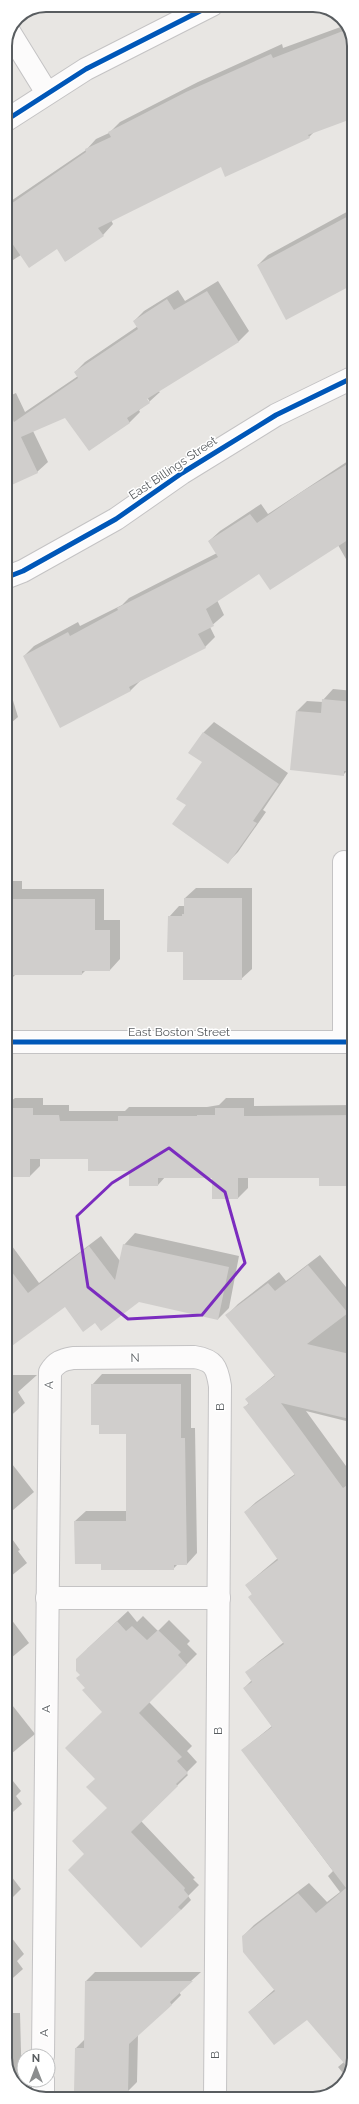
<svg xmlns="http://www.w3.org/2000/svg" width="359" height="2104" font-family="Raleway,sans-serif">
	<style>
		.shadow { fill: #0003; fill-rule: evenodd }
		.building { fill: #d0cecc }
		.lines { fill: none; stroke-linecap: round; stroke-linejoin: round }
		.minor-casing { stroke: #c4c3c4; stroke-width: 24 }
		.minor { stroke: #fcfbfb; stroke-width: 22 }
		.cycleway-casing { stroke: #fff; stroke-width: 8 }
		.cycleway { stroke: #0057b8; stroke-width: 5 }
		.marked { fill: none; stroke: #7b2cbf; stroke-width: 3; stroke-linejoin: round }
		.labels { text-anchor: middle; stroke-width: 3; stroke-linejoin: round; paint-order: stroke }
		.street-label { font-size: 12px; fill: #595d60; stroke: #fff }
		.rim { fill: none; stroke: #595d60; stroke-width: 2 }
	</style>
	<rect width="100%" height="100%" fill="#e8e6e3"/>
	<g class="shadow">
		<polygon points="346,25 354,40 315,131 309,137 221,166 111,220 113,224 103,235 66,261 57,248 21,255 5,265 5,205 86,150 96,139 109,133 120,122 198,82 282,44 283,48"/>
		<polygon points="354,208 354,283 258,265 268,255"/>
		<path d="M218 281 249 331 239 341 158 391 160 392 149 402 139 410 140 412 130 422 89 450 66 416 33 431 48 462 37 472 5 487V398L16 393 25 412 78 376 75 372 85 362 138 326 134 321 144 311 178 290 185 301ZM145 394 150 402H148Z"/>
		<polygon points="354,457 354,554 346,559 338,545 259,572 217,600 224,615 210,627 215,637 205,647 141,680 130,691 24,656 34,646 78,622 80,626 122,605 129,598 217,553 209,541 220,531 261,504 268,514"/>
		<polygon points="5,674 18,717 5,728"/>
		<polygon points="333,689 354,691 354,771 348,770 344,774 297,711 307,701 323,702 323,700"/>
		<polygon points="214,722 288,773 263,810 266,812 238,852 228,862 187,804 203,762 190,753 204,732"/>
		<polygon points="5,881 22,881 22,889 104,889 104,920 120,920 120,959 110,970 86,970 82,974 16,974 12,978 5,978"/>
		<polygon points="196,888 252,888 252,969 241,979 169,917 179,906 185,906 185,898"/>
		<polygon points="15,1098 43,1098 43,1105 69,1105 69,1111 125,1111 129,1107 207,1107 219,1105 226,1098 254,1098 254,1106 354,1105 354,1183 352,1185 320,1176 248,1176 248,1188 238,1198 213,1176 166,1176 158,1185 130,1170 88,1158 40,1158 40,1166 30,1176 5,1175 5,1105"/>
		<polygon points="135,1233 239,1256 229,1308 218,1319 139,1301 95,1322 65,1306 5,1324 5,1250 12,1246 39,1283 101,1236 120,1261 124,1245"/>
		<polygon points="320,1255 350,1292 354,1289 354,1423 306,1411 354,1477 354,2059 347,2078 338,2067 344,2062 308,2018 249,2012 275,1989 243,1936 254,1925 309,1883 327,1902 340,1892 328,1876 333,1871 242,1750 272,1726 244,1688 252,1680 247,1673 258,1662 284,1642 246,1585 278,1558 245,1512 256,1502 295,1474 245,1407 249,1403 246,1399 275,1375 227,1315 238,1304 279,1272 286,1281"/>
		<polygon points="5,1367 11,1375 37,1375 18,1392 25,1403 5,1421"/>
		<polygon points="102,1374 191,1374 191,1428 195,1428 197,1553 187,1564 178,1564 173,1569 75,1521 86,1511 127,1511 127,1433 100,1424 92,1385"/>
		<polygon points="5,1455 34,1492 5,1517"/>
		<polygon points="5,1529 20,1550 18,1551 27,1563 5,1581"/>
		<polygon points="5,1611 29,1643 5,1663"/>
		<polygon points="128,1611 137,1622 143,1616 158,1631 169,1620 190,1641 187,1644 197,1654 149,1702 192,1746 187,1751 197,1762 186,1773 188,1775 141,1821 195,1878 193,1879 199,1885 188,1896 191,1900 181,1910 86,1854 108,1808 96,1779 103,1712 86,1688 81,1675 87,1649"/>
		<polygon points="5,1696 35,1734 5,1759"/>
		<polygon points="5,1771 21,1791 16,1796 22,1804 5,1819"/>
		<polygon points="5,1868 21,1889 11,1899 5,1901"/>
		<polygon points="5,1929 24,1954 17,1961 23,1969 5,1985"/>
		<polygon points="95,1972 201,1972 179,1992 181,1995 172,2004 138,2034 137,2082 127,2092 76,2048 85,2039 86,1981"/>
		<polygon points="5,2013 20,2013 22,2089 17,2087 5,2064"/>
	</g>
	<g class="building">
		<polygon points="348,29 354,40 354,118 308,135 310,138 225,177 221,167 98,228 104,236 65,262 57,249 29,268 5,233 5,208 86,152 85,149 111,137 108,132 186,92 271,54 273,58"/>
		<polygon points="354,213 354,284 286,320 257,265"/>
		<polygon points="207,291 239,342 147,399 150,403 127,418 130,423 89,451 65,418 21,437 38,473 5,488 5,403 14,422 78,378 74,372 138,329 133,321 167,299 174,310"/>
		<polygon points="354,460 354,536 270,590 259,574 206,609 214,626 198,634 206,648 129,687 131,691 60,728 23,656 68,632 70,636 118,610 117,608 218,557 208,541 250,514 257,523 303,491"/>
		<polygon points="322,699 354,702 354,772 344,771 344,776 290,770 296,711 321,713"/>
		<polygon points="203,732 279,784 253,821 257,823 228,864 172,824 186,805 176,799 202,762 188,753"/>
		<polygon points="184,898 242,898 242,980 183,980 183,952 167,952 168,916 182,916 182,914 184,914"/>
		<polygon points="5,899 95,899 95,930 110,930 110,971 82,971 82,975 5,975"/>
		<polygon points="5,1108 33,1108 33,1115 59,1115 60,1121 118,1121 118,1116 197,1116 197,1115 215,1115 215,1108 244,1108 244,1116 354,1115 352,1186 319,1186 319,1178 238,1178 238,1199 212,1199 212,1178 158,1178 158,1186 129,1186 129,1171 88,1171 88,1159 30,1159 30,1177 5,1177"/>
		<polygon points="123,1244 229,1267 218,1320 139,1302 101,1331 95,1323 83,1332 65,1307 5,1351 5,1263 28,1293 89,1246 115,1280"/>
		<polygon points="308,1265 348,1313 307,1344 354,1355 354,1420 281,1403 343,1488 354,1480 354,2059 350,2070 307,2020 274,2045 248,2012 275,1991 243,1952 242,1936 298,1893 316,1913 346,1888 241,1750 272,1727 243,1688 252,1682 245,1672 284,1644 248,1597 252,1594 245,1585 278,1560 244,1512 295,1475 243,1407 249,1404 245,1399 275,1376 225,1315 268,1283 275,1291"/>
		<polygon points="91,1384 181,1384 181,1438 185,1438 187,1565 174,1565 174,1570 101,1570 101,1564 75,1564 74,1521 126,1521 126,1434 99,1434 99,1425 91,1425"/>
		<polygon points="117,1621 126,1631 132,1626 147,1640 158,1630 181,1652 178,1655 187,1665 139,1713 182,1757 177,1761 188,1773 176,1784 178,1786 131,1832 185,1888 184,1890 189,1896 178,1907 181,1910 141,1948 68,1870 84,1854 72,1841 107,1808 86,1787 95,1779 65,1748 102,1712 82,1690 85,1688 76,1678 80,1675 76,1671 76,1659"/>
		<polygon points="85,1981 193,1981 170,2002 172,2005 129,2044 128,2093 74,2092 75,2048 84,2048"/>
	</g>
	<g class="lines">
		<g class="minor-casing">
			<g id="minor">
				<polyline points="10,33 47,93"/>
				<polyline points="5,121 86,69 212,5"/>
				<polyline points="5,578 23,571 116,519 182,473 276,415 354,377"/>
				<polyline points="344,862 344,1042"/>
				<polyline points="5,1042 354,1042"/>
				<polyline points="47,1598 219,1598"/>
				<path d="M43 2056 50 1372C56 1362 62 1360 73 1358L194 1357C214 1360 217 1367 220 1386L215 2099"/>
				<polyline points="43,2099 43,2080"/>
			</g>
		</g>
		<use href="#minor" class="minor"/>
		<g class="cycleway-casing">
			<g id="cycleway">
				<polyline points="5,121 86,69 212,5"/>
				<polyline points="5,578 23,571 116,519 182,473 276,415 354,377"/>
				<polyline points="5,1042 354,1042"/>
			</g>
		</g>
		<use href="#cycleway" class="cycleway"/>
	</g>
	<path class="marked" d="M169 1148 225 1192 245 1263 202 1315 128 1319 88 1287 77 1216 112 1183Z"/>
	<g class="labels">
		<g class="street-label">
			<text transform="translate(173 468) rotate(-34)" y="4">East Billings Street</text>
			<text x="179" y="1036">East Boston Street</text>
			<text transform="translate(135 1358) rotate(-1)" y="4">N</text>
			<text transform="translate(49 1385) rotate(-87)" y="4">A</text>
			<text transform="translate(220 1407) rotate(-90)" y="4">B</text>
			<text transform="translate(46 1709) rotate(-90)" y="4">A</text>
			<text transform="translate(218 1731) rotate(-90)" y="4">B</text>
			<text transform="translate(44 2033) rotate(-90)" y="4">A</text>
			<text transform="translate(215 2055) rotate(-90)" y="4">B</text>
		</g>
	</g>
	<path d="M0 0H359V2104H0ZM46 12H313A34 34 0 0 1 347 46V2058A34 34 0 0 1 313 2092H46A34 34 0 0 1 12 2058V46A34 34 0 0 1 46 12Z" fill="#fff" fill-rule="evenodd"/>
	<path class="rim" d="M46 12H313A34 34 0 0 1 347 46V2058A34 34 0 0 1 313 2092H46A34 34 0 0 1 12 2058V46A34 34 0 0 1 46 12Z"/>
	<g transform="translate(36 2068)"><circle r="19" fill="#ffffff" stroke="#bdbebf"/>
	<path d="M0-3L7 15L0 10L-7 15Z" fill="#8b8d8e"/>
	<text y="-6" font-size="11" font-weight="bold" text-anchor="middle" fill="#595d60">N</text>
	</g>
</svg>
